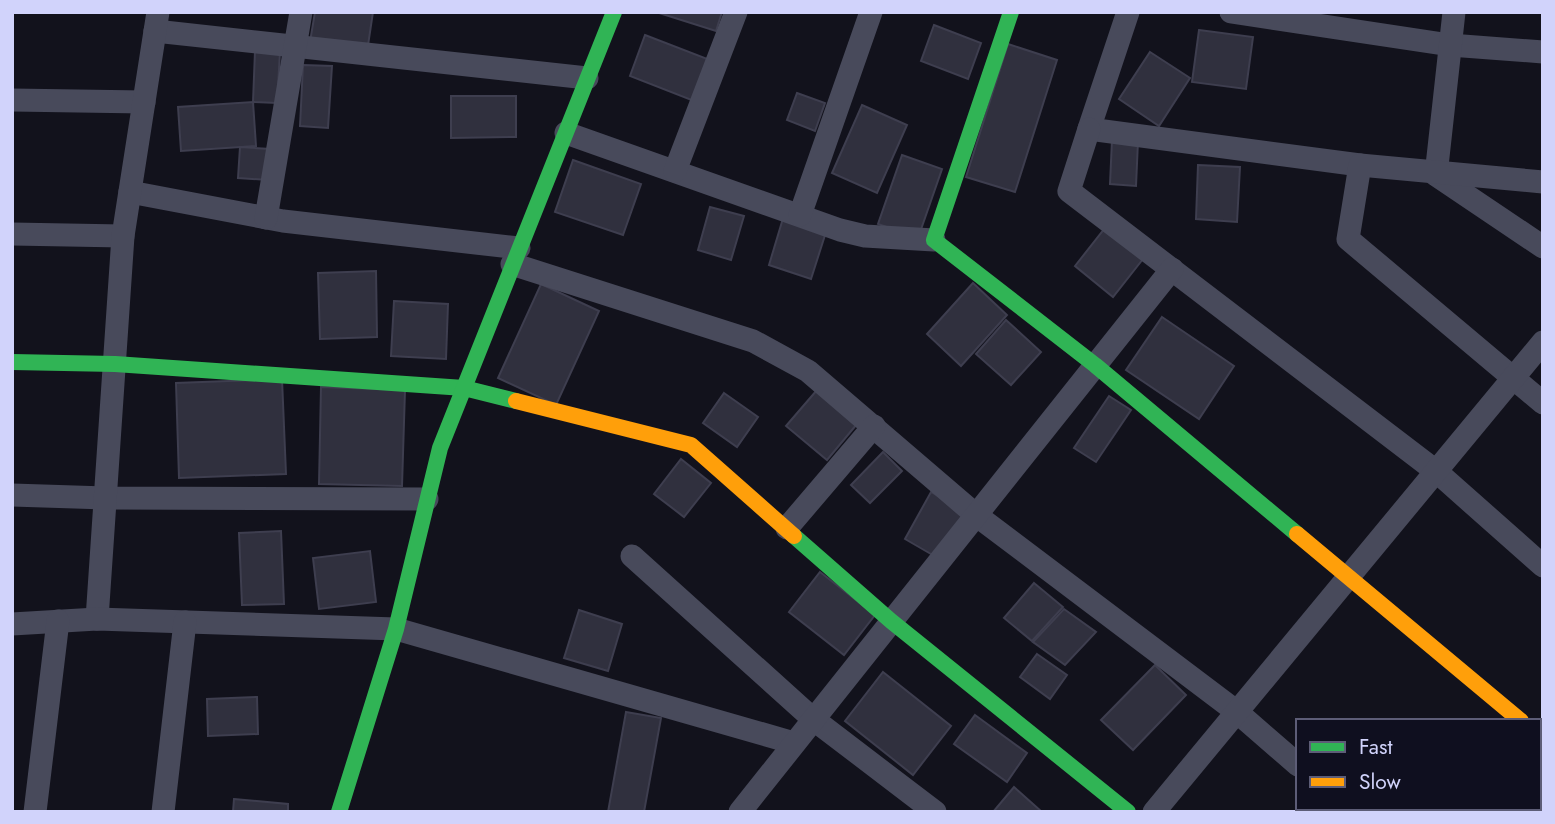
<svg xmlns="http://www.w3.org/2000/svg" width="1555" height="824" font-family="Jost,sans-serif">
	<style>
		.building { fill: #30303e; stroke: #3e3e4f; stroke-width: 2 }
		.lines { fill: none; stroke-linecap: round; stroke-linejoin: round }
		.street { stroke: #484a5b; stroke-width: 23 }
		.fast { stroke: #30b455; stroke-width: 16 }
		.slow { stroke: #ff9f0a; stroke-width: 16 }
	</style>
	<rect width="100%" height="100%" fill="#12121c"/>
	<g class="building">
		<polygon points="315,12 373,12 367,52 310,42"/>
		<polygon points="656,12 722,12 716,31"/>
		<polygon points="934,25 981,43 968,79 921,61"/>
		<polygon points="1199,30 1253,37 1246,89 1192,82"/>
		<polygon points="645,35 710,60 694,101 630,76"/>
		<polygon points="1008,44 1057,60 1015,192 966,177"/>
		<polygon points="255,51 280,52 277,103 253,102"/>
		<polygon points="1150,52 1190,78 1159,126 1119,99"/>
		<polygon points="303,65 332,66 328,128 300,126"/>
		<polygon points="797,93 825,103 815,131 787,120"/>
		<polygon points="451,96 516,96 516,137 451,138"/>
		<polygon points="253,102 256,146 181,151 178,107"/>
		<polygon points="862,105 907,125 877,193 832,173"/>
		<polygon points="1112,140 1138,141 1136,186 1110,184"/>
		<polygon points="240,147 270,149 268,180 238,178"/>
		<polygon points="902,155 942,169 918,238 878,224"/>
		<polygon points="573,160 641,184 623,235 555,212"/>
		<polygon points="1198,165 1240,167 1237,222 1196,219"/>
		<polygon points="710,207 744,216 731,260 698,250"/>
		<polygon points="784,215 827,229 811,279 769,265"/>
		<polygon points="1105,228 1143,259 1113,297 1075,266"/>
		<polygon points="376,271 377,337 320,339 318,273"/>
		<polygon points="973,283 1007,315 961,366 927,334"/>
		<polygon points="541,284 599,311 556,405 498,378"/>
		<polygon points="394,301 448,304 446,359 391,356"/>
		<polygon points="1162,317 1234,366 1199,419 1126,370"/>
		<polygon points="1006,320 1041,352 1011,385 976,354"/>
		<polygon points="282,379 286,474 179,478 176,383"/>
		<polygon points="321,387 405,390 402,486 319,484"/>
		<polygon points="817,390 857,424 827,460 786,426"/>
		<polygon points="724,393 758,417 737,447 703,423"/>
		<polygon points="1109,396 1131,410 1096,462 1074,448"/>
		<polygon points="883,452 902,471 870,503 851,485"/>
		<polygon points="681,459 711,483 684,517 654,494"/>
		<polygon points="931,492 970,514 943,561 905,539"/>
		<polygon points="281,531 284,604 242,605 239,533"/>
		<polygon points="370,551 376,602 319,609 313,558"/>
		<polygon points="820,572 875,615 844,655 789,612"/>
		<polygon points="1034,583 1063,607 1032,641 1004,618"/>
		<polygon points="1064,609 1096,632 1065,665 1033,642"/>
		<polygon points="579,610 622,624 608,671 564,658"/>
		<polygon points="1037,654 1067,675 1050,699 1020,677"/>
		<polygon points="1155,665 1186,695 1133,750 1101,720"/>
		<polygon points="883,672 951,726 913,775 845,721"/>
		<polygon points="257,697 258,734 208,736 207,699"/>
		<polygon points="626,712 661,718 644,812 608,812"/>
		<polygon points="975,715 1027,753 1007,782 954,744"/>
		<polygon points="1543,760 1543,799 1539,796 1539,764"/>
		<polygon points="1014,787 1042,812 993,812"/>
		<polygon points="234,799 288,804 288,812 233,812"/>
		<polygon points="1510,808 1535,808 1541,812 1508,812"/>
	</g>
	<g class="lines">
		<g class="street">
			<polyline points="1128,12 1089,129 1360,165"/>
			<polyline points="1231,12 1450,45 1543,52"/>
			<polyline points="1454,12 1436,175 1543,247"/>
			<polyline points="155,31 587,78"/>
			<polyline points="12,100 144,102"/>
			<polyline points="1089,129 1069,191 1437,472 1543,566"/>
			<polyline points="566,133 840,230 865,236 934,240"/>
			<polyline points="675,171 736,12"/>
			<polyline points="1543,182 1360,165 1348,239 1543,403"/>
			<polyline points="130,192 283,221 519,248"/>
			<polyline points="800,215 871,12"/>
			<polyline points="266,218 301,12"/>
			<polyline points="12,234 123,236"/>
			<polyline points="512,264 753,341 808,371 976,515 1237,712 1298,765"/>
			<polyline points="12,495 106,498 427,499"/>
			<polyline points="787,528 874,426"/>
			<polyline points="632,556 813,719 935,812"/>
			<polyline points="97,619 123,236 158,12"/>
			<polyline points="12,624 97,619 396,629 794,743"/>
			<polyline points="1539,736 1543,739"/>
			<polyline points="1347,808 1351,812"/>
			<polyline points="35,812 58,621"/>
			<polyline points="163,812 185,622"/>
			<polyline points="740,812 1172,269"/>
			<polyline points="1154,812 1543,342"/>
		</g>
		<g class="fast">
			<polyline points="1011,12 934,240 1095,365 1297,534"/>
			<polyline points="12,362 115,364 464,388 516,401"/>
			<polyline points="794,536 891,621 1128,812"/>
			<polyline points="339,812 396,629 440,448 614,12"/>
		</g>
		<g class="slow">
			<polyline points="516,401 691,445 794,536"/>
			<polyline points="1297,534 1521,721"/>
		</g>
	</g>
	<rect width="1555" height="824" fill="none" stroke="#d1d3fb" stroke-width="28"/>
	<rect x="1296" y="719" width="245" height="91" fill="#0f0f1f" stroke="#5d5d77" stroke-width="2"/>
	<rect x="1310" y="742" width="35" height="10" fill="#30b455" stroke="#5d5d77" stroke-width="2"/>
	<text x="1359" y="754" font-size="21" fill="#d1d3fb">Fast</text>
	<rect x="1310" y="777" width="35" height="10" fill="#ff9f0a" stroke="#5d5d77" stroke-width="2"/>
	<text x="1359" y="789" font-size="21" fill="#d1d3fb">Slow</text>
</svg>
